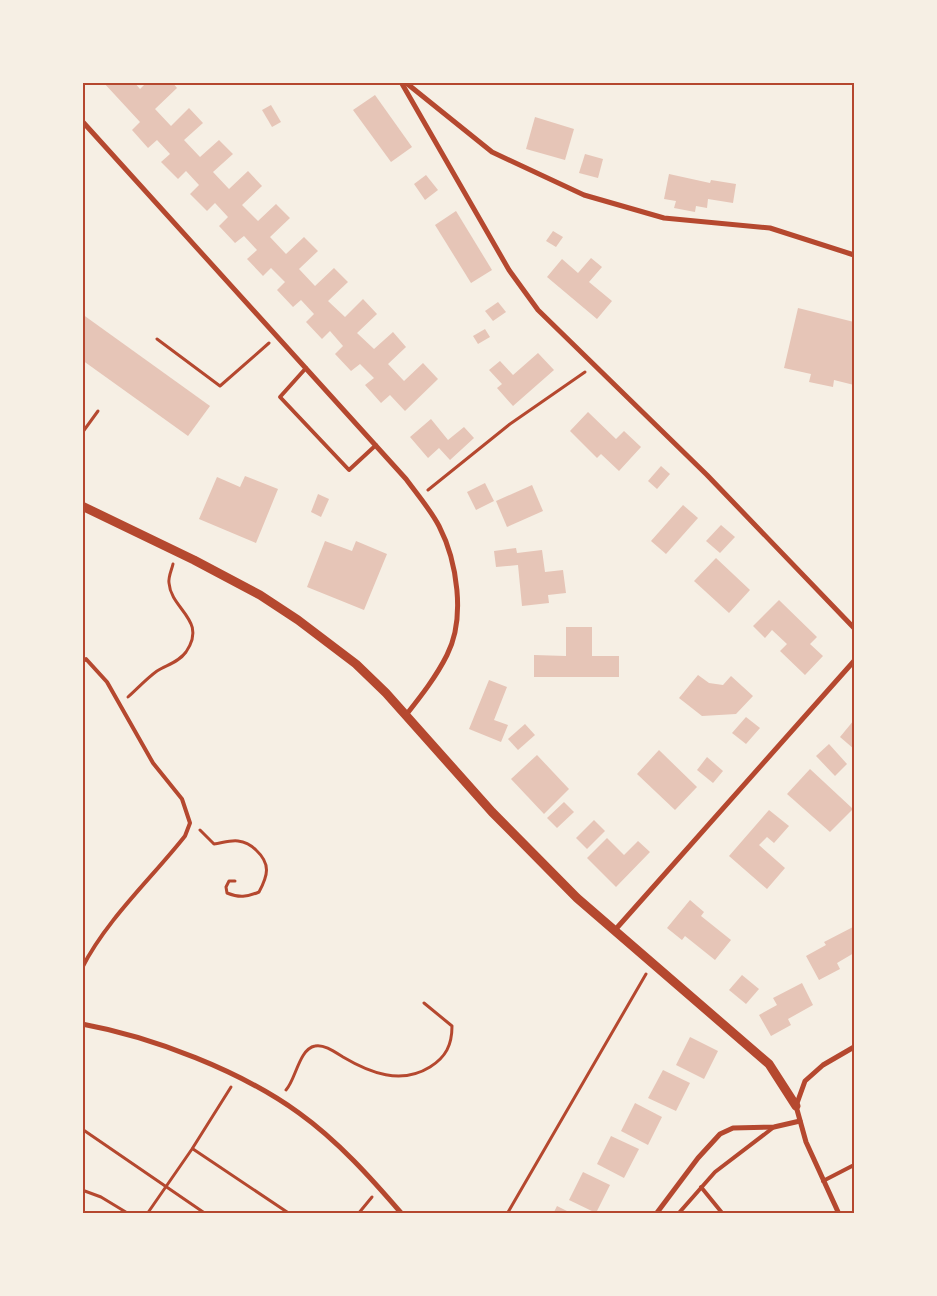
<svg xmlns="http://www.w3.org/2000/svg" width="937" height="1296" font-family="'Exo 2',sans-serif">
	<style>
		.building { fill: #e6c5b7 }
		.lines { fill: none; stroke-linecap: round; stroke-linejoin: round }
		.path { stroke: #b5482f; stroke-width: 3 }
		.service { stroke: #b5482f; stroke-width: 4 }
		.minor { stroke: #b5482f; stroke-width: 5 }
		.tertiary { stroke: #b5482f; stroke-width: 9 }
		.neatline { fill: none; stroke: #b5482f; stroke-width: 2 }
	</style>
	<rect width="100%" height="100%" fill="#f6efe4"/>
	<g class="building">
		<polygon points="103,82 134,82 140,89 147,82 172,82 177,88 155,109 171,126 189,108 203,123 184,140 200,157 219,140 233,154 213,172 229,189 248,171 262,186 242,205 258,221 276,204 290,218 270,237 286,254 304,237 318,251 299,269 315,286 334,268 348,282 328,301 345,317 363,299 377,314 357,333 374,349 393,332 406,347 388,364 404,381 423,363 438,379 405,411 390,395 381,403 365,385 374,378 360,364 351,371 335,354 343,346 330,331 322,339 306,322 314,314 301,300 293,307 277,290 285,282 271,268 263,276 247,259 257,250 244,236 235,243 219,226 228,217 215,203 207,211 190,194 199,185 186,171 178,179 161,162 170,154 157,140 148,148 132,130 140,122"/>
		<polygon points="375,95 412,147 391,162 353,110"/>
		<polygon points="271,105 281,122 272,127 262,110"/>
		<polygon points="535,117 574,129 565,160 526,149"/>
		<polygon points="585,154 603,159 598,178 579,173"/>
		<polygon points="669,174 710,183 711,180 736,184 733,203 708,199 707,208 696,206 695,212 674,208 676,201 664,199"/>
		<polygon points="426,175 438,190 425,200 414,184"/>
		<polygon points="456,211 492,270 471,283 435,225"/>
		<polygon points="553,231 563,237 556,247 546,241"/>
		<polygon points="591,258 602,267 589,282 612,301 597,319 547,277 562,259 578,273"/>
		<polygon points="498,302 506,312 493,321 485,311"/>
		<polygon points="798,308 854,322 854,385 834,380 833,387 809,382 811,374 784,368"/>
		<polygon points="82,314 210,406 188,436 82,360"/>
		<polygon points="485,329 490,337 478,344 473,336"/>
		<polygon points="538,353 554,370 513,406 497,388 502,384 489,370 500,361 513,375"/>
		<polygon points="588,412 616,439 624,431 641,447 619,471 601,454 597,458 570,431"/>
		<polygon points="431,419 448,440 464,427 474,438 450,460 439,448 428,458 410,437"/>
		<polygon points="661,466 670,474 657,489 648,481"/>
		<polygon points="245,476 278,489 256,543 199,519 217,477 240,487"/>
		<polygon points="485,483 494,501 476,510 467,492"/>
		<polygon points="532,485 543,511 507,527 496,501"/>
		<polygon points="318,494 329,499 321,517 311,512"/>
		<polygon points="683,505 698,518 666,554 651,541"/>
		<polygon points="721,525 735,537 720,553 706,541"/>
		<polygon points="325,541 352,551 356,541 387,554 364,610 307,587"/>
		<polygon points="516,548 517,553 542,550 545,572 563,570 566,593 548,595 549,603 522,606 518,565 496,567 494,551"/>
		<polygon points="716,558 750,590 729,613 694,581"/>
		<polygon points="779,600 817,637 810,644 823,656 805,675 780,651 787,644 772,630 765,638 753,626"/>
		<polygon points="566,627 592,627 592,656 619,656 619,677 534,677 534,655 566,656"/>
		<polygon points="698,675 709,683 723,685 731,676 753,696 736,714 702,716 679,698"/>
		<polygon points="489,680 507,687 494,720 508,725 501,742 469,729"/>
		<polygon points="746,717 760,728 746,744 732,733"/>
		<polygon points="854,720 854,749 840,737"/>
		<polygon points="525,724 535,735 518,750 508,739"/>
		<polygon points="829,744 847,764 835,776 816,756"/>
		<polygon points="659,750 697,787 675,810 637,774"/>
		<polygon points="537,755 569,789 544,814 511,779"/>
		<polygon points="707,757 723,771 713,783 697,770"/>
		<polygon points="810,769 853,809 830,832 787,794"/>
		<polygon points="564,802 574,812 557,828 547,818"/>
		<polygon points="769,810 789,826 774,843 767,837 759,845 785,868 767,889 729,856"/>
		<polygon points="594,820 605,831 587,849 576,838"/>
		<polygon points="607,838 624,855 638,841 650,852 616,887 587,858"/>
		<polygon points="690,900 704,912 701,916 731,940 715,960 685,936 682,940 667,928"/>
		<polygon points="853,927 854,953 837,963 840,969 819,980 806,956 826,945 824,942"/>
		<polygon points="742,975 759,989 746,1004 729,990"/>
		<polygon points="802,983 813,1005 788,1019 791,1025 771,1036 759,1015 777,1005 773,998"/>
		<polygon points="690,1037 718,1051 704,1079 676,1065"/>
		<polygon points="663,1070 690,1083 676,1111 648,1098"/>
		<polygon points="635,1103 662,1117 648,1145 621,1131"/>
		<polygon points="611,1136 639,1149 624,1178 597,1164"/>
		<polygon points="583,1172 610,1185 596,1213 569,1200"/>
		<polygon points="557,1206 573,1214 553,1214"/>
	</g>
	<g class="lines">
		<g class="path">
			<polyline points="157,339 220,386 269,343"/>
			<polyline points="82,433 98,411"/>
			<polyline points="428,490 510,424 585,372"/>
			<path d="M128 697C137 689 146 679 157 671 166 665 178 663 186 652 208 620 171 610 169 583 168 577 172 569 173 564"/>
			<path d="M200 830 214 844C222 843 230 840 238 841 245 842 251 845 256 850 271 864 268 875 259 892 247 897 239 898 227 893L226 887 229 881H235"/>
			<path d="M286 1090C296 1079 299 1049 315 1046 324 1044 335 1052 343 1057 370 1073 401 1085 430 1067 446 1057 452 1045 452 1026L424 1003"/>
			<polyline points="82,1129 206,1214"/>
			<polyline points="193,1149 290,1214"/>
			<polyline points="82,1190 101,1197 129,1214"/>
			<polyline points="147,1214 192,1149 231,1087"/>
			<polyline points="358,1214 372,1197"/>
			<polyline points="507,1214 646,974"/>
		</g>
		<g class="service">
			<polyline points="306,368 280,397 349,470 376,445"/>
			<path d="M82 662 86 659 107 682 153 763 182 799 190 823 185 836C151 879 107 919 82 968"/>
			<polyline points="823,1181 854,1165"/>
			<polyline points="701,1187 723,1214"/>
			<polyline points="678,1214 715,1172 774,1127"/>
		</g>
		<g class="minor">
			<polyline points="401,82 509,270 538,310 707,475 854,628"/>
			<polyline points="405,82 492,152 584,195 664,218 770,228 854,255"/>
			<path d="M82 121 406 479C417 494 430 509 439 526 457 561 466 618 447 655 436 677 421 696 406 715"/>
			<polyline points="615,930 854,661"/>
			<path d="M82 1024C153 1037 241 1071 299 1113 338 1141 371 1178 402 1214"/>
			<polyline points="656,1214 698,1158 720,1134 733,1128 774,1127 800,1121"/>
			<polyline points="839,1214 806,1142 796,1106 805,1081 823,1065 854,1047"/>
		</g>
		<polyline class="tertiary" points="82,506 194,560 260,595 298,620 356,664 386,693 492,812 577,898 769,1064 796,1106"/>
	</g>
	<rect width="937" height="1296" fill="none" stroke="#f6efe4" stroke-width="168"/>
	<rect x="84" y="84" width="769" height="1128" class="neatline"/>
</svg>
